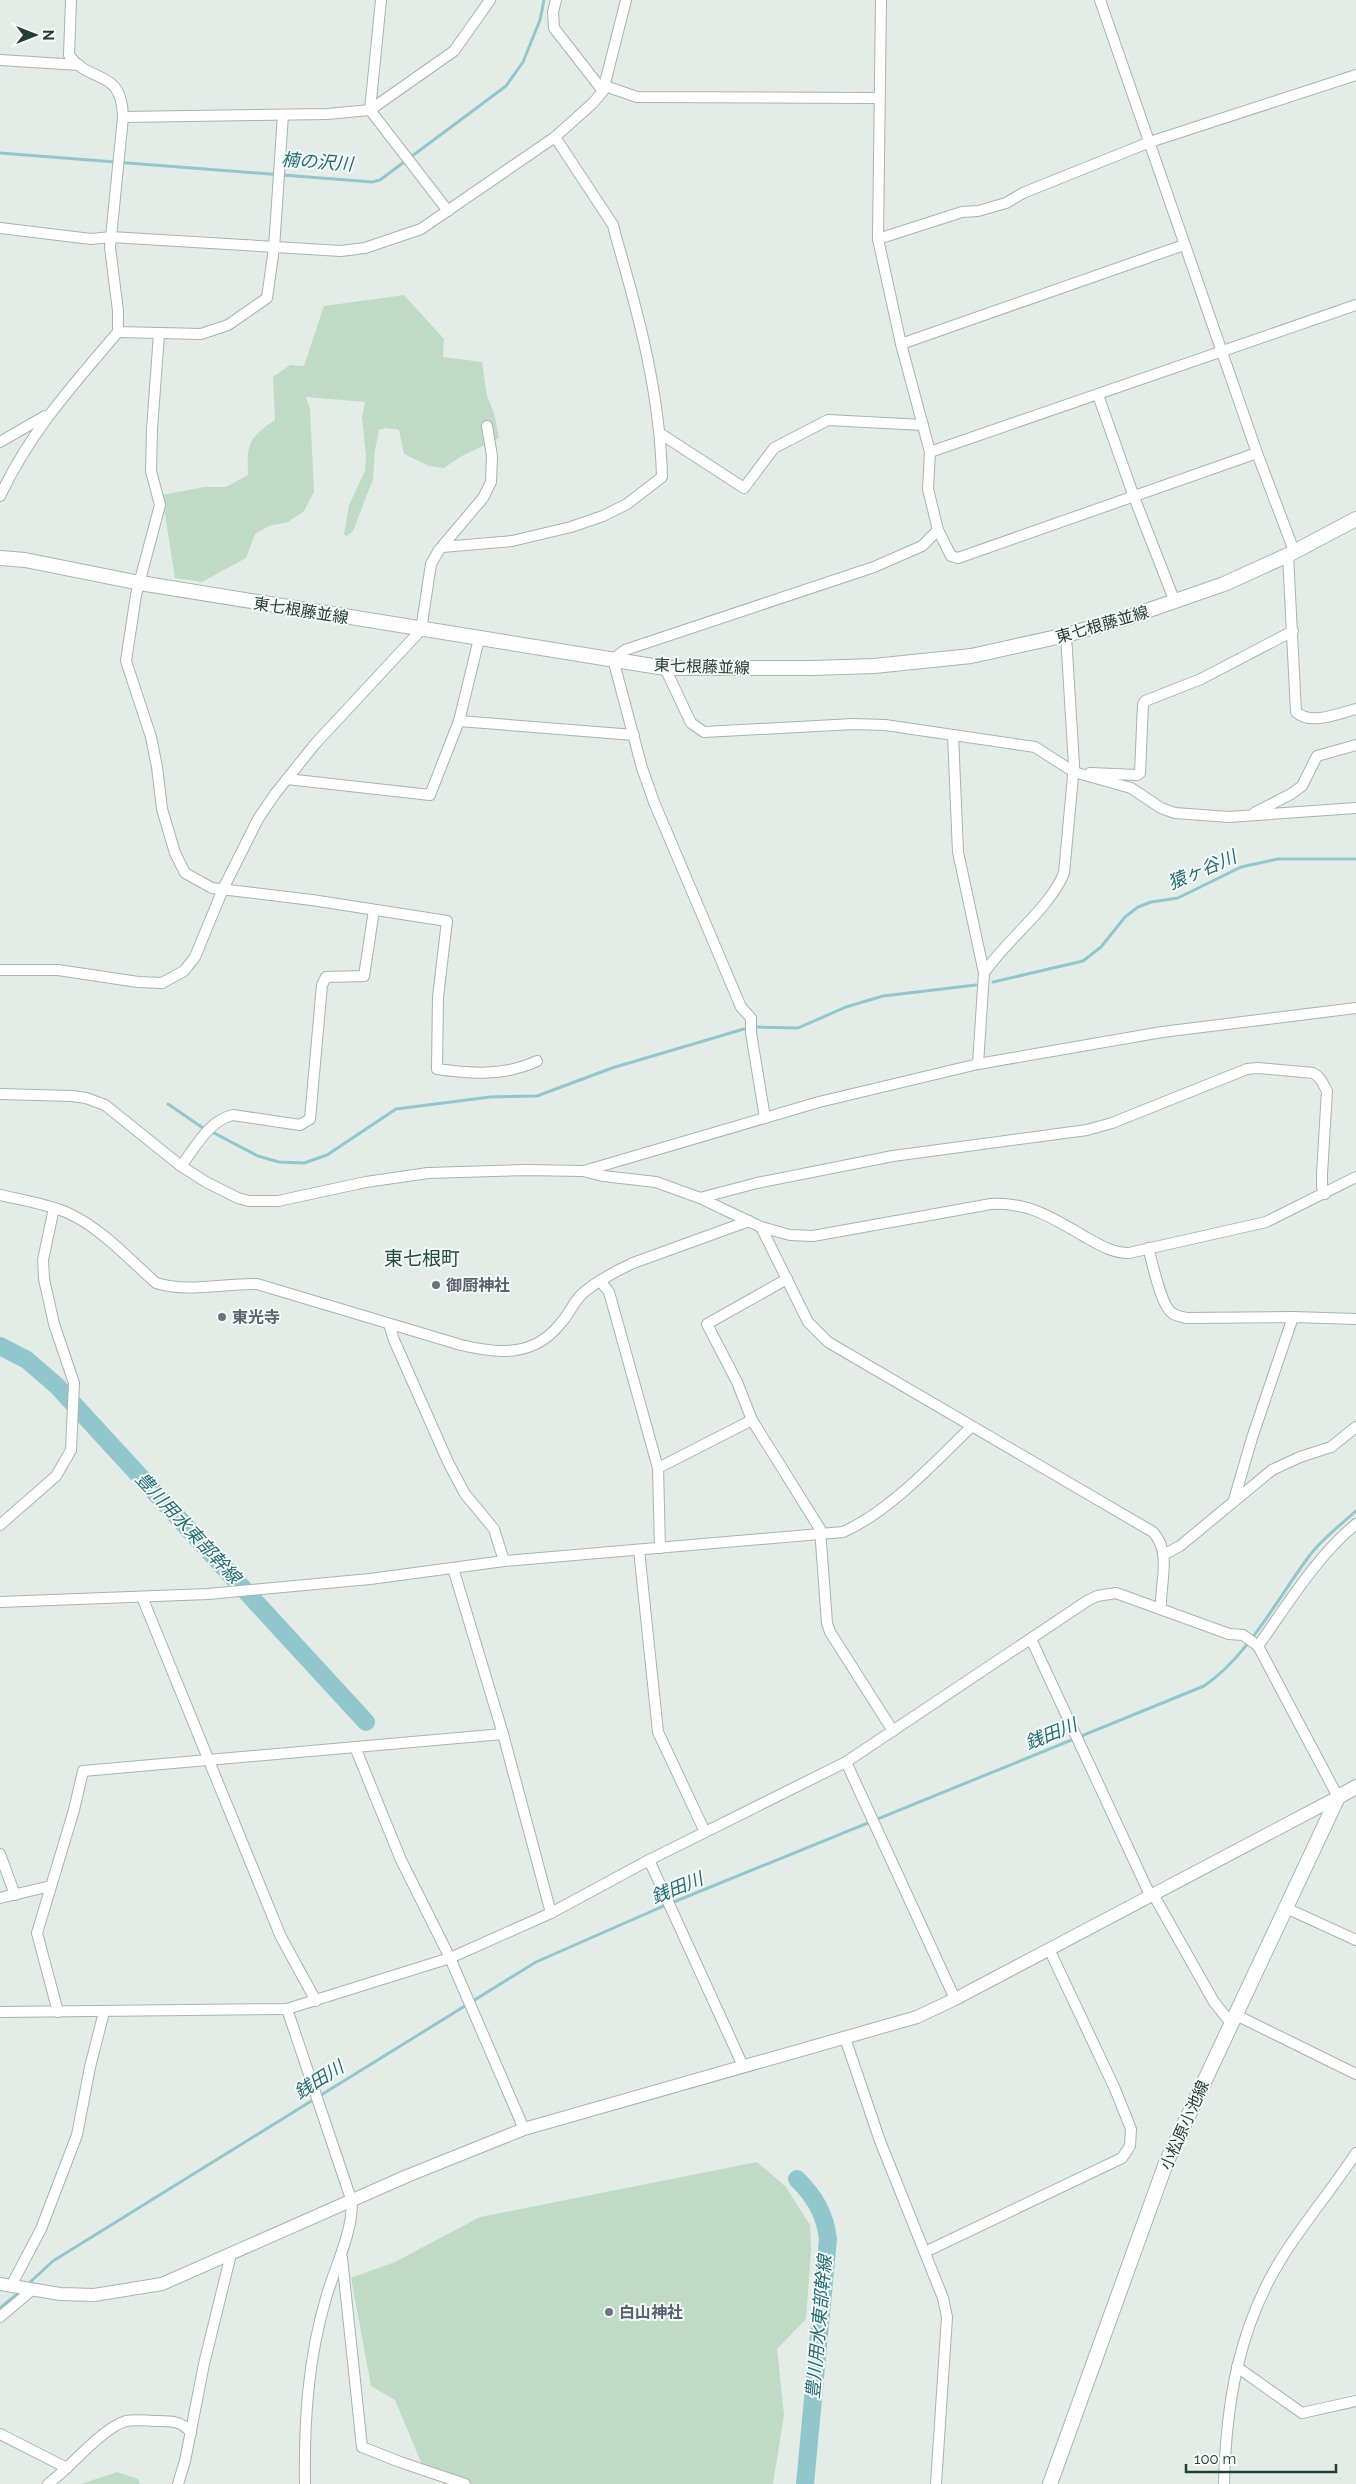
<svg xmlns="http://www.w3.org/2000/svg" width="1356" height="2484" font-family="Raleway,'Noto Sans JP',sans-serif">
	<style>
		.green { fill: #bfdbc5 }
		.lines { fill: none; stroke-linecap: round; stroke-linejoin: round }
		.stream { stroke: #91c7cc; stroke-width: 3 }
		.river { stroke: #91c7cc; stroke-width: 18 }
		.minor-casing { stroke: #a7b4af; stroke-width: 12 }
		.tertiary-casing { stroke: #a7b4af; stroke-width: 14 }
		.secondary-casing { stroke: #a4b7af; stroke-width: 16 }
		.minor { stroke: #fff; stroke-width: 10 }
		.tertiary { stroke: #fff; stroke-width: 12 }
		.secondary { stroke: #fff; stroke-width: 14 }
		.worship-dot { fill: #6b7280; stroke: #f5f9f7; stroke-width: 2 }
		.labels { text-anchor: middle; stroke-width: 4; stroke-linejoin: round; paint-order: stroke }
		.street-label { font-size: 16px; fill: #253d35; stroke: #f5f9f7 }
		.worship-label { font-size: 16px; font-weight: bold; fill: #5b616d; stroke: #f5f9f7; text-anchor: start }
		.water-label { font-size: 18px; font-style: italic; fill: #246c74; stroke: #f5f9f7 }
		.quarter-label { font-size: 19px; fill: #234d40; stroke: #f5f9f7 }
	</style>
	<rect width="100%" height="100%" fill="#e4ece8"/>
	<g class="green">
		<path d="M404 295 444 339 443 357 482 362 487 396 494 413 499 438 460 457 444 468 429 466 404 454 399 430 386 428 379 430 375 450 373 479 353 531 347 536 344 535 349 505 365 471 366 456 362 417 365 402 306 397 310 409 314 492 304 511 288 522 269 526 255 534 246 558 202 582 175 578 162 495 204 487H226L248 475C247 442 248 439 275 420L273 377 290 365 304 366 324 306Z"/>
		<polygon points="757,2162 786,2187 810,2225 811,2250 806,2319 777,2349 784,2415 773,2484 451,2484 421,2462 395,2400 371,2386 351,2278 395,2262 480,2217"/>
		<polygon points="117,2472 138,2479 140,2484 81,2484"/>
	</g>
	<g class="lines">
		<g class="stream">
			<polyline points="0,153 372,182 380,180 506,86 523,62 540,20 544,0"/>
			<polyline points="993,982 1083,961 1101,947 1125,917 1138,907 1151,902 1178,898 1241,867 1278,859 1356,859"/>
			<polyline points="755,1027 798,1028 846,1007 883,996 976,985"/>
			<polyline points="168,1104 203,1128"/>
			<polyline points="214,1133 258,1156 279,1162 304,1163 327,1155 396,1109 490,1097 537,1096 612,1068 744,1029"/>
			<path d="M27 2285 53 2261 536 1962 659 1908 1204 1686C1247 1657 1276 1601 1307 1559 1320 1541 1339 1526 1356 1511"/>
			<polyline points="0,2308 21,2291"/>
		</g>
		<g class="river">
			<polyline points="0,1346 27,1360 57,1386 366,1722"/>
			<path d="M797 2179C815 2197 825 2214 828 2239L805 2484"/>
		</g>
		<g class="minor-casing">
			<g id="minor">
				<polyline points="381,0 370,110 448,211"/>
				<polyline points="556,0 553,12 554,28 603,91"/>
				<polyline points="1100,0 1257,453 1294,551"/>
				<polyline points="0,60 79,65"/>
				<polyline points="605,86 637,97 879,98"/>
				<polyline points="123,117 327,114 370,110 454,51 490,0"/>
				<polyline points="0,228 91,239 111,237 341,251 365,248 421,229 555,137 593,103 603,91 626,0"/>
				<polyline points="878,239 962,212 978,211 1006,203 1023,193 1150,142 1356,75"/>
				<polyline points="118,332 201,334 228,325 267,298 274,248 283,115"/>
				<path d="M159 334 152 429 151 471 160 505 136 595 126 661 151 737 157 767 162 809 175 853 185 873 212 888 312 900 447 921 438 997 437 1069C472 1074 505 1076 537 1061"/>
				<polyline points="901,344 1184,245"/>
				<polyline points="1098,395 1134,497 1175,602"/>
				<polyline points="661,434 744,488 774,448 828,420 923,425"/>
				<polyline points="0,442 45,416"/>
				<polyline points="930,452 1356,305"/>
				<path d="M0 496C31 431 72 386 118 332V311L110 247 123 117C122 67 90 85 69 55L71 0"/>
				<polyline points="938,530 951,556 958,558 1257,453"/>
				<path d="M442 547 512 541 571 527 603 516 627 504 662 477C660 394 639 316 616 237L613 225 555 137"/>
				<path d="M1288 555 1296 712C1311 726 1339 713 1356 709"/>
				<polyline points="665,668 691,723 704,732 853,724 885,725 1035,747 1074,772 1131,788 1161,808 1175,813 1229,817 1356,808"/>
				<polyline points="459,721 634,735"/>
				<polyline points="953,735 958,852 984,973 978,1064"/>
				<polyline points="1090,773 1137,775 1140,773 1143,704 1145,701 1201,679 1293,631"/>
				<polyline points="287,779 430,795 459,721 479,639"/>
				<polyline points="1254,813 1291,794 1302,786 1317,756 1356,745"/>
				<polyline points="0,970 58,970 138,982 162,983 184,971 195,957 223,889 258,819 275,794 315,744 421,630 431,564 439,550 483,498 491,482 492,456 487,426"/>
				<path d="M984 973C1006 940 1050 908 1064 873L1074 765 1066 635"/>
				<path d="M0 1094 72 1096 86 1098 105 1105 181 1166 206 1182 238 1198 249 1201H278L366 1182 428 1173 525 1170 583 1171 603 1176 656 1182 700 1198 761 1227 790 1235 813 1236 991 1204C1028 1202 1051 1217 1082 1235 1098 1244 1111 1253 1129 1253L1266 1222 1356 1177"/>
				<polyline points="765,1118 751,1033 751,1018 741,1007 654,802 642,768 613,659 625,650 874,567 922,546 938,530 928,489 930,452 901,344 878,239 881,0"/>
				<path d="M181 1166C195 1148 209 1120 233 1115L300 1125 310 1119 322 985 326 977 364 976 374 910"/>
				<polyline points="584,1171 819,1102 978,1064 1162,1032 1356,1008"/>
				<path d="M0 1195C22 1200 47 1204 68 1213 101 1228 129 1259 156 1283 188 1293 224 1283 257 1284L461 1345C498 1354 534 1357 560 1324 569 1315 573 1302 583 1293 597 1281 616 1271 633 1263L749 1221"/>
				<path d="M700 1198 757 1183 893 1156 1087 1130 1112 1123 1247 1069 1258 1068 1313 1073C1321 1077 1323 1084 1327 1091L1322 1174V1187L1325 1194"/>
				<path d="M761 1227 808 1322 828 1342 1153 1532C1172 1553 1160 1582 1161 1608"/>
				<path d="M1148 1248C1153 1263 1160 1304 1172 1313 1176 1316 1182 1317 1187 1318L1293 1317 1356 1319"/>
				<polyline points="787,1279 707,1324 737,1382 752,1420 820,1529 827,1623 830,1632 893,1731"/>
				<polyline points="601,1282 609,1292 658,1468 660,1548"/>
				<polyline points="389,1324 394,1340 448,1462 465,1494 494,1529 504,1561"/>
				<polyline points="658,1468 752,1420"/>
				<polyline points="1234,1500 1252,1438 1293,1317"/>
				<polyline points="0,1525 56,1476 71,1450 74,1383 54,1324 44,1279 43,1260 54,1208"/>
				<polyline points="639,1550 658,1732 705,1832"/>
				<polyline points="1165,1554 1180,1546 1272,1470 1300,1457 1331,1447 1356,1427"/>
				<polyline points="453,1568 503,1734 551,1913"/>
				<polyline points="142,1597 281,1937 316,2001"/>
				<path d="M0 1602 208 1594 370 1579 504 1561 843 1532C889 1512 935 1462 971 1427"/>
				<polyline points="1031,1639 1150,1895"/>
				<path d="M1258 1646C1288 1604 1316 1557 1356 1524"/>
				<polyline points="355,1747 401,1860 450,1958 524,2129"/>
				<polyline points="846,1762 955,1999"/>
				<polyline points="0,1854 15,1895"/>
				<polyline points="649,1860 743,2066"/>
				<polyline points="1153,1894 1214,2002 1231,2023"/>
				<polyline points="0,1898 51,1886"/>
				<polyline points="1286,1908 1356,1940"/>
				<path d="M287 2009 352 2202C352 2235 335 2266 326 2298 308 2359 304 2420 305 2484"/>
				<polyline points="0,2012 287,2009 450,1958 551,1913 649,1860 846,1762 1087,1601 1097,1596 1116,1593 1229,1634 1243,1635 1258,1646 1338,1797"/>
				<polyline points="58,2012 37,1933 74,1810 83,1771 503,1734"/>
				<polyline points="1236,2015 1356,2074"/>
				<polyline points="845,2038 880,2141 943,2298 947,2317 936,2484"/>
				<polyline points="925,2252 1122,2158 1130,2146 1131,2129 1115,2089 1049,1949"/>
				<polyline points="342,2258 362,2447 400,2462 465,2484"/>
				<polyline points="11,2286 41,2229 77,2135 90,2067 104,2012"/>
				<polyline points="0,2317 32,2290"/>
				<polyline points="1237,2367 1302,2413 1356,2401"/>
				<polyline points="0,2434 67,2468"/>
				<path d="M48 2484C70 2468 102 2428 126 2421 135 2419 148 2421 157 2421 172 2421 182 2421 191 2433"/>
				<polyline points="178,2484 185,2461 204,2364 231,2254"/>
				<path d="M1224 2484C1226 2402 1239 2326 1283 2256 1306 2220 1333 2188 1356 2153"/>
			</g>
		</g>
		<g class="tertiary-casing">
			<polyline id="tertiary" points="0,2284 60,2294 94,2295 162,2284 407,2176 524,2129 917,2017 955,1999 1338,1797"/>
		</g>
		<g class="secondary-casing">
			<g id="secondary">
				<polyline points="0,558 25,560 140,583 665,668 812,668 874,666 971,656 1066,635 1129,617 1224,584 1288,555 1356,519"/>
				<polyline points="1050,2484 1166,2163 1338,1797 1356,1787"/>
			</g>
		</g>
		<use href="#minor" class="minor"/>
		<use href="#tertiary" class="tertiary"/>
		<use href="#secondary" class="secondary"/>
	</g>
	<g class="worship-dot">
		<circle cx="436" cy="1285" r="5"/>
		<circle cx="222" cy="1317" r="5"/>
		<circle cx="609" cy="2312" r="5"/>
	</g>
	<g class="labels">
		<g class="street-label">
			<text transform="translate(301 610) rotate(9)" y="6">東七根藤並線</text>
			<text transform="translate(1102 624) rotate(-16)" y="6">東七根藤並線</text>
			<text transform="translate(702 666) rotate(2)" y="6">東七根藤並線</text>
			<text transform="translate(1184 2125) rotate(-66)" y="6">小松原小池線</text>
		</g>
		<g class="worship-label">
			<text x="446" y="1291">御厨神社</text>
			<text x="232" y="1323">東光寺</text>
			<text x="619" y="2318">白山神社</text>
		</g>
		<g class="water-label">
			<text transform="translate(317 162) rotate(4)" y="6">楠の沢川</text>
			<text transform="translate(1202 870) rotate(-23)" y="6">猿ヶ谷川</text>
			<text transform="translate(188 1528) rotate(47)" y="6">豊川用水東部幹線</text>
			<text transform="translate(1051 1734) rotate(-22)" y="6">銭田川</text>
			<text transform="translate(677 1888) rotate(-22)" y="6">銭田川</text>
			<text transform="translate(319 2080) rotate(-32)" y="6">銭田川</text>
			<text transform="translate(819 2327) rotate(-85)" y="6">豊川用水東部幹線</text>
		</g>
		<g class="quarter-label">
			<text x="422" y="1265">東七根町</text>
		</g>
	</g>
	<g transform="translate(35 35) rotate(90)" stroke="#f5f9f7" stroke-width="4" paint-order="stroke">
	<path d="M0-4L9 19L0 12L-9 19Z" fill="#253d35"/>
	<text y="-8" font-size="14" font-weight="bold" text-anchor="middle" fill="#253d35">N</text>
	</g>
	<path d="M1186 2464v8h150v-8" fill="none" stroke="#253d35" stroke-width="2.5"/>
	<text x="1194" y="2464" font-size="15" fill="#253d35" stroke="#f5f9f7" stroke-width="4" paint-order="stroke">100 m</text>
</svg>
